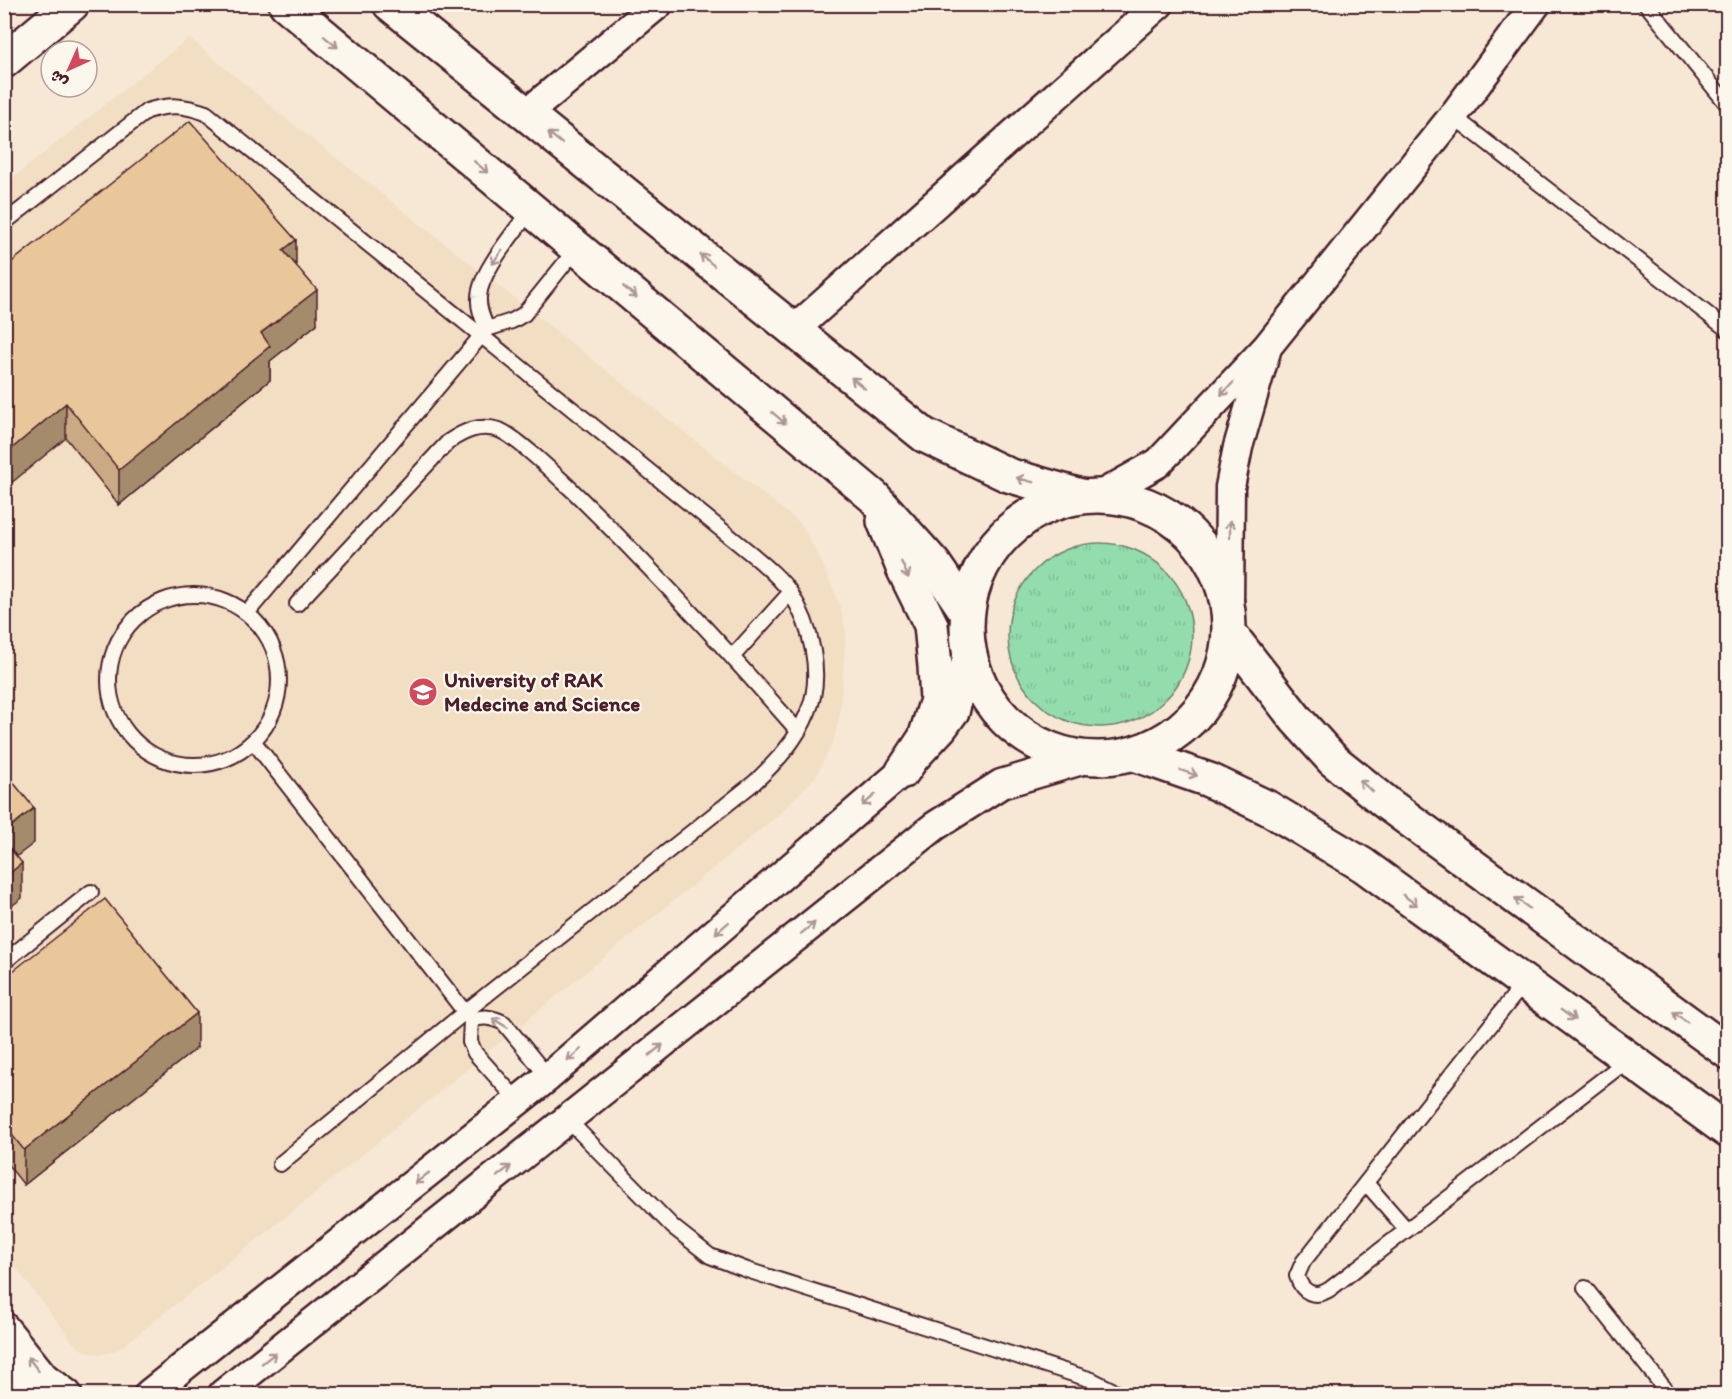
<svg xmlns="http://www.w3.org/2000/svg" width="1732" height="1399" font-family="Itim,'Playpen Sans Arabic',sans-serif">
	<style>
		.built { fill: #f2dec3 }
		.grass { fill: url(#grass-tufts); stroke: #6e7e6c; stroke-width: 1.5 }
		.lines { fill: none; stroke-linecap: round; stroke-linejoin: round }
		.service-casing { stroke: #4a1f2b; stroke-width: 18 }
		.minor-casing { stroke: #4a1f2b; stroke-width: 33 }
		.tertiary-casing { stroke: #4a1f2b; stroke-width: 38 }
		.secondary-casing { stroke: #4a1f2b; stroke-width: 38 }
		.service { stroke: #fbf7ec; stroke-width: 14 }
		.minor { stroke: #fbf7ec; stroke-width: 28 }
		.tertiary { stroke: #fbf7ec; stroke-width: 33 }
		.secondary { stroke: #fbf7ec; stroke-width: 33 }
		.wall { fill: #c9aa85; stroke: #4a1f2b; stroke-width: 1.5 }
		.shaded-wall { fill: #a48b6c; stroke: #4a1f2b; stroke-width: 1.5 }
		.building { fill: #eac69b; stroke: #4a1f2b; stroke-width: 1.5 }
		.oneway { stroke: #ab9695 }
		.labels { text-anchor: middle; stroke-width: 4.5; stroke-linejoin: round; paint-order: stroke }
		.poi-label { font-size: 21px; font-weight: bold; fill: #4a1f2b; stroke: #fbf7ec; text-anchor: start }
	</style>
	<defs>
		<pattern id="grass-tufts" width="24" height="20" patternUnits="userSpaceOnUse" patternTransform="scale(1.5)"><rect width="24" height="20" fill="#93ddad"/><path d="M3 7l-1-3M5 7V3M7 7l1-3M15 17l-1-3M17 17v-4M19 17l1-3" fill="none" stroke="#80bd95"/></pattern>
	</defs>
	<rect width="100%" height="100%" fill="#f6e8d4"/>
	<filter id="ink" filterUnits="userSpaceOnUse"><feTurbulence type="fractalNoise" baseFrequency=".0167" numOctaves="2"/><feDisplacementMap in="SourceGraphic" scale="12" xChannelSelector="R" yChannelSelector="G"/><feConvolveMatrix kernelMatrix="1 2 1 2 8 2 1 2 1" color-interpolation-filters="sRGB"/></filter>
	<g filter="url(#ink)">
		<polygon class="built" points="189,38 284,117 800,523 822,563 840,606 846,633 840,711 834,740 816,776 776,817 297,1208 123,1346 114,1351 102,1354 92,1353 81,1349 73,1342 5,1254 5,184"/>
		<circle class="grass" cx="1100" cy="635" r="92"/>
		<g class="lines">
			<g class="service-casing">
				<g id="service">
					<polyline points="1646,4 1728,105"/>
					<polyline points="1453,116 1728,330"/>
					<path d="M4 223 147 111C171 104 183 105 206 113L754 556C767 567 780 578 790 592 811 625 824 675 808 712 797 740 776 762 755 782L465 1012 280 1164"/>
					<path d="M487 329C483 319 478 309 479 297 480 271 516 231 531 209"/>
					<circle cx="194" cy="680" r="85"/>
					<path d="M297 604 448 442C464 431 479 424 499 430 516 436 558 477 573 491 652 568 725 648 798 731"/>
					<polyline points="247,613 487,329 512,321 524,314 577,248"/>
					<polyline points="733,656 790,593"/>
					<polyline points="254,742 471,1020 470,1042 475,1053 518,1101"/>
					<polyline points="4,962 91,892"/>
					<path d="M1524 983 1303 1262 1297 1276C1302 1293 1315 1299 1330 1289L1629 1059"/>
					<path d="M471 1020C484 1016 492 1017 504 1023L548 1077"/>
					<polyline points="568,1120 673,1227 710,1256 747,1270 1092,1380 1112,1390 1117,1394"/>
					<polyline points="1366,1183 1407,1230"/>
					<polyline points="1585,1288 1669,1394"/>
				</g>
			</g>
			<g class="minor-casing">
				<g id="minor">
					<polyline points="526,114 658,4"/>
					<polyline points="794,330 1159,4"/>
					<polyline points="1101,495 1158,463 1267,347 1453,116 1536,4"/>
					<polyline points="1229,608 1230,487 1238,447 1266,351"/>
					<polyline points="4,1327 44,1377 67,1394"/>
					<polyline points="6,1360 32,1394"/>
					<polyline points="149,1394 548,1077 903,771 942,729 955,711 968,652"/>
					<polyline points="223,1394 935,826 1001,784 1085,759"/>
				</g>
			</g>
			<g class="tertiary-casing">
				<polyline id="tertiary" points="4,61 72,4"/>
			</g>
			<g class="secondary-casing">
				<g id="secondary">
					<polyline points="286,4 874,497 934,564 966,611"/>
					<polyline points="390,4 924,435 1008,475 1081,496"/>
					<circle cx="1098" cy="627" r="131"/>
					<polyline points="884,521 904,570 931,625 935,666 937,700 925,738 903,771"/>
					<polyline points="1230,634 1296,719 1333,760 1389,805 1728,1052"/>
					<polyline points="1134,754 1209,780 1268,808 1363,865 1728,1131"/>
				</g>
			</g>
			<use href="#service" class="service"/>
			<use href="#minor" class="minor"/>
			<use href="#tertiary" class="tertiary"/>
			<use href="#secondary" class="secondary"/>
		</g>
		<g class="wall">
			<polygon points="296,265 317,324 270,361 270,380 119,505 66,438 4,268"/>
			<polygon points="4,978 197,1048 24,1185 4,1160"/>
		</g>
		<g class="shaded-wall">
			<polygon points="296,240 296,275 283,250"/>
			<polygon points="317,290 317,324 270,361 270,380 119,505 119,470 261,333"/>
			<polygon points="66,403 66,438 4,489 4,455"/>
			<polygon points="10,527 10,562 4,624 4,590"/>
			<polygon points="34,808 34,843 4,866 4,832"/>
			<polygon points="22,863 22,898 4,912 4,878"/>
			<polygon points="197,1013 197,1048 24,1185 24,1150"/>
		</g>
		<g class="building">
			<polygon points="190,121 296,240 283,250 317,290 261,333 270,346 119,470 66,403 4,455 4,268"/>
			<polygon points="4,526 10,527 4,590"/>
			<polygon points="4,771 34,808 4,832"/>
			<polygon points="4,841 22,863 4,878"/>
			<polygon points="105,899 197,1013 24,1150 4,1125 4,978"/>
		</g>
		<defs><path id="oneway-shaft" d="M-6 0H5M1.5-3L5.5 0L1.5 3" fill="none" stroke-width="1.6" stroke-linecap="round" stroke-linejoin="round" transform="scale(1.5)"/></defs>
		<g class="oneway">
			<use href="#oneway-shaft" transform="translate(331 42) rotate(39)"/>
			<use href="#oneway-shaft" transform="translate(555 138) rotate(-141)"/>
			<use href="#oneway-shaft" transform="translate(481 167) rotate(40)"/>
			<use href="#oneway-shaft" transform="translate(497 257) rotate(125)"/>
			<use href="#oneway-shaft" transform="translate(707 260) rotate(-141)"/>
			<use href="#oneway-shaft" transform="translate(630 292) rotate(40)"/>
			<use href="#oneway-shaft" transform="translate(858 383) rotate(-141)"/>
			<use href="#oneway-shaft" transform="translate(1227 389) rotate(134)"/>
			<use href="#oneway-shaft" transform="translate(779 418) rotate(40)"/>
			<use href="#oneway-shaft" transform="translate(1025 480) rotate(-165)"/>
			<use href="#oneway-shaft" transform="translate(1230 529) rotate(-90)"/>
			<use href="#oneway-shaft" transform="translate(905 570) rotate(66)"/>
			<use href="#oneway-shaft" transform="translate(1189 773) rotate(19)"/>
			<use href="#oneway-shaft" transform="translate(1366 786) rotate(-141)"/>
			<use href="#oneway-shaft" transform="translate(869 800) rotate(139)"/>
			<use href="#oneway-shaft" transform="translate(1410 900) rotate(36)"/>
			<use href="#oneway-shaft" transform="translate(1522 903) rotate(-144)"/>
			<use href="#oneway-shaft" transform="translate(722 928) rotate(139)"/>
			<use href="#oneway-shaft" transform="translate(808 928) rotate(-39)"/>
			<use href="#oneway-shaft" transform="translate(1568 1015) rotate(36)"/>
			<use href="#oneway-shaft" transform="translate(1680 1017) rotate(-144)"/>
			<use href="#oneway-shaft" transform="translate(500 1023) rotate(-149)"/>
			<use href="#oneway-shaft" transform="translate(656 1050) rotate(-39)"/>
			<use href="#oneway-shaft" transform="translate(574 1055) rotate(139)"/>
			<use href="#oneway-shaft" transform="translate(504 1171) rotate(-38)"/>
			<use href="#oneway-shaft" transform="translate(422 1178) rotate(142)"/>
			<use href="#oneway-shaft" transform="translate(269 1358) rotate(-38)"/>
			<use href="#oneway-shaft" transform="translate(33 1364) rotate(-128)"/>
		</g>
	</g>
	<defs>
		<g id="university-disc" transform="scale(1.5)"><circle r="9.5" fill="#d1495b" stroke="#fbf7ec"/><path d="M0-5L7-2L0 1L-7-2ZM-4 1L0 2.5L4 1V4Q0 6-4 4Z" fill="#fff"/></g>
	</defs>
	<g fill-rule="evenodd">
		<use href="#university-disc" x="423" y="692"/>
	</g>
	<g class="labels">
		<g class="poi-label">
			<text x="444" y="687">University of RAK<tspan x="444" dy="24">Medecine and Science</tspan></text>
		</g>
	</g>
	<rect width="1732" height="1399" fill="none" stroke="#fbf7ec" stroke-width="24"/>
	<rect x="12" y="12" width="1708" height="1375" fill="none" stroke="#4a1f2b" stroke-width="2" filter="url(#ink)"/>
	<g transform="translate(69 69) rotate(225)"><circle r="28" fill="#fbf7ec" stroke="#b4a19f" stroke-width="1.5"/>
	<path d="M0-4.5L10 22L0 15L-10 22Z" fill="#d1495b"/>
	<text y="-9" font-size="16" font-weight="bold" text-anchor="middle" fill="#4a1f2b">ش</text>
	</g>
</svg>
